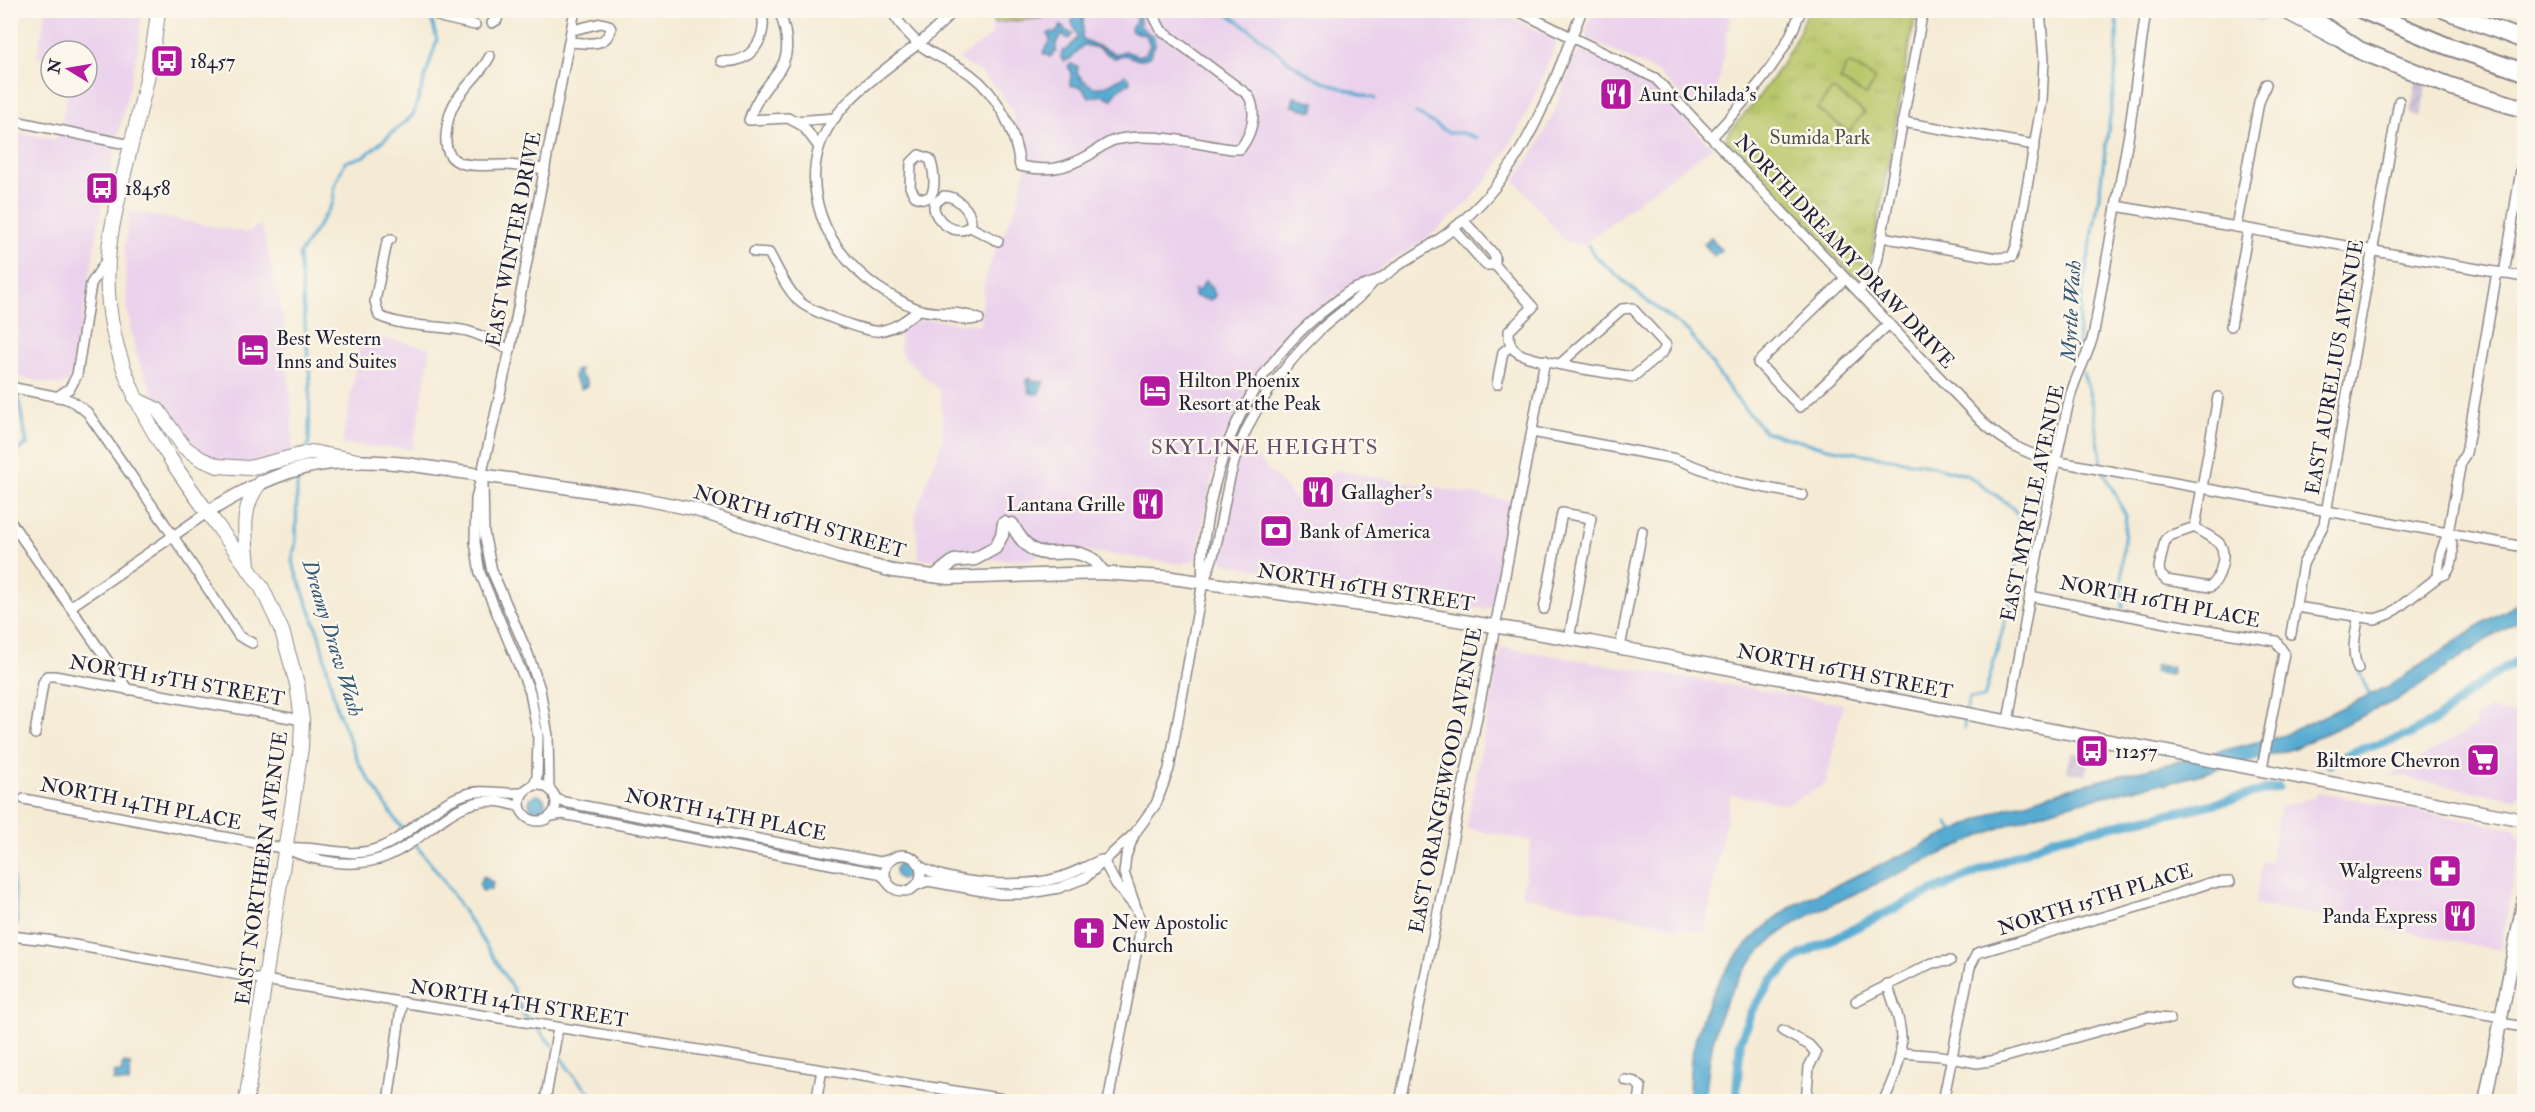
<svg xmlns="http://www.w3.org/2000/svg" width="2535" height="1112" font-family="'IM FELL Double Pica',serif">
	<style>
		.built { fill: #ead1ec }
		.industrial { fill: url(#industrial-furrows) }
		.grass { fill: url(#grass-tufts); stroke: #6e7452; stroke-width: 1.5 }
		.pitch { fill: #b9c76a; stroke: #6e7452; stroke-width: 1.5 }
		.water { fill: #56abd2; stroke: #3c6686; stroke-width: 1.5 }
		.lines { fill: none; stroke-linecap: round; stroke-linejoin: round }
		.stream { stroke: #56abd2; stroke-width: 3 }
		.canal { stroke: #56abd2; stroke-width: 9 }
		.street-casing { stroke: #8c8688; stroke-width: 12 }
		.secondary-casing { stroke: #8c8688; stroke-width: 15 }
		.primary-casing { stroke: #8c8688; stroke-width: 16 }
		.highway-casing { stroke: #8c8688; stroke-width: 20 }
		.street { stroke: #fff; stroke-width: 9 }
		.secondary { stroke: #fff; stroke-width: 12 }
		.primary { stroke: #fff; stroke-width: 14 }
		.highway { stroke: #fff; stroke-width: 16 }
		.labels { text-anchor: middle; stroke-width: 5; stroke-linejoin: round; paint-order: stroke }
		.poi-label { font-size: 20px; fill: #22223b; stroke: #fbf7ec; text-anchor: start }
		.park-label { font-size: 20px; fill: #4f5449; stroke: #fbf7ec }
		.street-label { font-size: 20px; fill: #22223b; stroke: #fbf7ec }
		.water-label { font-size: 21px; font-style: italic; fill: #375977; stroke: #fbf7ec }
		.neighbourhood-label { font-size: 21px; letter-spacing: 1.5px; fill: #684d6c; stroke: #fbf7ec }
	</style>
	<defs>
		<pattern id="industrial-furrows" width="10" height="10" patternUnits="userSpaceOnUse" patternTransform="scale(1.5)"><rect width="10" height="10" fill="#cabfd6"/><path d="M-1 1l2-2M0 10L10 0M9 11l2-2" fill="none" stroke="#ada4b9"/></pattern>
		<pattern id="grass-tufts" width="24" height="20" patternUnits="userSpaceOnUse" patternTransform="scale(1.5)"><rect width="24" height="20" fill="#b9c76a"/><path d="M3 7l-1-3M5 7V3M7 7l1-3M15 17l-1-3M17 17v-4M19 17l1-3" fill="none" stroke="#9fab5d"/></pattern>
	</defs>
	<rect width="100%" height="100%" fill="#fbf7ec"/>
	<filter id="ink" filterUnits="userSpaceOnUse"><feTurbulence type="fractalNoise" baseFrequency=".0167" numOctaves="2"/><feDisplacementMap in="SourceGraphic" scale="12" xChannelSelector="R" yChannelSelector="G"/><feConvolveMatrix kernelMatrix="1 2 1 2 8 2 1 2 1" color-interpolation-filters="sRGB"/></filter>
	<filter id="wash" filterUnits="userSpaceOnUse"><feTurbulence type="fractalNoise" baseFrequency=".008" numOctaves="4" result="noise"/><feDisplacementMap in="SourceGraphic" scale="24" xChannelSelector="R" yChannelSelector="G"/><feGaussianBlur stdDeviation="1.35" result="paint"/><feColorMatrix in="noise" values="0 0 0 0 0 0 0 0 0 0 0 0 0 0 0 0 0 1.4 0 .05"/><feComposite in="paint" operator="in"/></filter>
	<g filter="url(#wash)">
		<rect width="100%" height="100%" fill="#f5ebd5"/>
		<g class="built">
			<polygon points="1496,10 1553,37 1555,40 1555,45 1543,77 1520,127 1496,168 1469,202 1430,236 1326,303 1285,341 1263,369 1244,398 1227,432 1213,471 1197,554 1194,560 1182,564 1081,550 1043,550 1032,560 919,559 915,515 943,439 941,392 901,354 899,327 925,319 980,325 984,284 992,258 1018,202 1027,160 1012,110 1000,92 981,73 958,59 992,35 992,11"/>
			<polygon points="46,11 142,11 138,49 100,216 73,374 69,381 61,385 11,376 10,131 56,140 60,130 68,87 87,87 87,51 51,51 51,60 37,57"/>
			<polygon points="1593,11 1731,11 1720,77 1712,102 1701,102 1695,110 1659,73 1587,38 1586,30"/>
			<polygon points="1579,52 1587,53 1650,84 1712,147 1654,189 1583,245 1565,241 1515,180 1537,147 1555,110 1575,56"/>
			<polygon points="129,211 248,233 261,224 282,310 292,411 292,453 238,466 201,454 167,421 155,399 135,351 127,308 125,248"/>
			<polygon points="362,334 431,348 413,449 342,444"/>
			<polygon points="1245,444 1298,502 1336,470 1512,501 1494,602 1490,608 1484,609 1350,589 1224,563 1219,554 1219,548 1235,471"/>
			<polygon points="1501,647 1843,704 1826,784 1787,804 1731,794 1704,932 1521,896 1532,841 1466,828"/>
			<polygon points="2488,709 2524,716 2524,784 2523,791 2514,799 2391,775 2477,725 2473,719"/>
			<polygon points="2316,792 2515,829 2521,841 2500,950 2255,904 2262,862 2270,861 2280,807 2315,797"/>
		</g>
		<g class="industrial">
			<polygon points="2266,10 2264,21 2215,11 2215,10"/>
			<polygon points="2416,82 2426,86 2421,117 2410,114"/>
			<polygon points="2071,752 2091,755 2087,775 2067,772"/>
		</g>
		<path class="grass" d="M1808 11H1916L1871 258 1867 270 1860 278 1854 277 1728 145 1726 139 1728 133C1762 96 1790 58 1808 11Z"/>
		<g class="pitch">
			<polygon points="992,11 1041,11 1042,18 994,23"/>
			<polygon points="1851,64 1874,78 1874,83 1866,95 1840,80 1847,65"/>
			<polygon points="1832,89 1864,112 1849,132 1817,109"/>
		</g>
		<g class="water">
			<path d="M1076 11H1084L1082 39 1116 54 1125 51 1139 56 1146 53 1150 45 1146 35 1131 31 1130 29 1136 21V11H1140V26L1154 38 1155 45 1149 57 1139 60 1125 55 1114 58 1098 48 1084 45C1076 49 1073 61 1064 61L1061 58 1062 51 1068 49 1078 37 1072 22Z"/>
			<polygon points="1061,26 1066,31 1073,33 1069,39 1062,35 1056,43 1056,50 1050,57 1043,53 1050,41 1048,34 1051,32 1056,33"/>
			<path d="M1071 64 1078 67 1077 73C1094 96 1105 87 1125 75L1129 77 1130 82 1118 90 1112 99 1102 95 1090 98 1082 88 1070 85 1071 72 1068 66Z"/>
			<polygon points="1294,97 1315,102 1313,111 1292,106"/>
			<polygon points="1711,237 1721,250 1714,256 1704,244"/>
			<polygon points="1206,280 1215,294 1214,298 1209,300 1194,296 1194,290 1199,291"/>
			<polygon points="580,369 579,374 587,382 587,386 581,389 574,378 575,371"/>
			<polygon points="1031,378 1033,381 1044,382 1038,394 1030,393 1026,380"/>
			<path d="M2524 600V618L2486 640 2403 697 2292 749 2165 784 2164 782C2117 793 2069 803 2023 819 1972 837 1923 863 1874 885 1832 905 1784 921 1754 958 1713 1009 1712 1040 1705 1101L1688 1102C1690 1088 1689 1073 1691 1060 1703 990 1738 942 1797 903L2000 810 2077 786 2278 737 2389 686 2483 623Z"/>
			<polygon points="2156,665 2171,667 2172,672 2169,675 2154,672"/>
			<circle cx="537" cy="803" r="8"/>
			<circle cx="903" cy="871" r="8"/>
			<polygon points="484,876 493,883 491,890 482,891 479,883"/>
			<polygon points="123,1063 130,1064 129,1083 113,1081 115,1072 121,1073"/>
		</g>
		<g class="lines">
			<g class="stream">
				<path d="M1219 10C1249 25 1269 46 1294 65 1318 82 1348 90 1375 99"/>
				<polyline points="1416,113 1449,133 1463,133 1477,138"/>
				<polyline points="1588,245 1594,255 1643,298 1689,332 1735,397 1765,432 1827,448 1928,465 1967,475 2011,506 2018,515 2021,532 2011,599 1984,698 1969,698 1966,711"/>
				<polyline points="10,361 16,385"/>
				<path d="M2081 363C2073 331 2088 260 2094 226 2100 197 2102 168 2107 139 2113 97 2120 53 2116 10"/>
				<polyline points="2083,372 2091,400 2103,470 2126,516 2122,564 2123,608"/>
				<polyline points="307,449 309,440 310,380 299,255 333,203 335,185 345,162 365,156 413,115 437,40 429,10"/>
				<polyline points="10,456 27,444 17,392"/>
				<polyline points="300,473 297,486 296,540 292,562 319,635 337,709 359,764 395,819 439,874 491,953 513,989 523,1014 529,1020"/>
				<polyline points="2359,671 2371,698"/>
				<polyline points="1964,728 1965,718"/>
				<polyline points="1947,822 1954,833"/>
				<polyline points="10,850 17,924"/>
				<polyline points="536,1027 553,1046"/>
				<path d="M557 1052C569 1070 585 1093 605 1102"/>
			</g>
			<g class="canal">
				<polyline points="2329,764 2353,752 2408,735 2436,720 2485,680 2524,657"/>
				<polyline points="1736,1102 1740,1042 1751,1012 1771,981 1800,955 1908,902 2056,838 2209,805 2278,787"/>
			</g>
		</g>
	</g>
	<g filter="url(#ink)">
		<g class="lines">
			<g class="street-casing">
				<g id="street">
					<polyline points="436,10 439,16 444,18 475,25"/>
					<path d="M779 10C803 76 765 69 749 120L788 118 803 126 819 147"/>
					<path d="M891 10C901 26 914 42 929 51 943 60 958 65 970 74 1000 96 1015 132 1020 166 1049 172 1065 169 1091 154 1098 149 1107 142 1115 140 1152 131 1194 144 1231 149H1240C1252 134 1258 111 1248 95L1161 30 1151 10"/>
					<path d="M955 10C943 22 931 34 918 44 859 90 793 130 821 215 832 248 859 277 888 294 898 299 910 307 921 310 941 315 959 310 979 319"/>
					<path d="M1516 10 1655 78 1982 422C2009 446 2029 456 2065 463L2524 547"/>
					<polyline points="2278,10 2334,40"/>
					<polyline points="492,23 497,20 499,10"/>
					<path d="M570 42C586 43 606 48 611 29L609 25 601 23 573 30"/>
					<path d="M490 56C481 74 464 86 454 104 449 113 447 124 446 135 443 174 481 164 508 165 520 166 532 168 545 169"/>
					<path d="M721 61C750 66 770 37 761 10"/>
					<polyline points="10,120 131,145"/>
					<polyline points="795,121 835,118"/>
					<polyline points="1902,122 2035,145"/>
					<path d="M1713 136C1747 99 1784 60 1801 10"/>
					<path d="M919 155 930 159C935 172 940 208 915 196L910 187 911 163Z"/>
					<path d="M944 196C957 196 972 211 971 224 960 240 932 221 934 204Z"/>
					<polyline points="2116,206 2524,277"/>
					<polyline points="1463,220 1492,252 1495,257 1495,265"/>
					<polyline points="970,227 998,241"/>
					<polyline points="2236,227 2259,102 2266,84"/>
					<path d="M1453 228 1486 265H1495L1533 307 1509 331C1509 339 1509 347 1517 352 1530 362 1611 373 1633 377L1663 352 1666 345 1632 308 1622 309 1561 363"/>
					<polyline points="1882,237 1997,258 2012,257 2017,244 2042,101 2044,59 2040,10"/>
					<path d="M391 239 387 242 375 301 379 316C405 328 439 325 467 331 482 335 496 343 510 350"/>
					<path d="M754 252 769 253C778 269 785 287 798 300 806 310 867 333 879 331 896 328 906 320 919 310"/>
					<polyline points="2504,274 2522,164"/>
					<polyline points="1845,279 1758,363 1800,407 1889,324"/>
					<polyline points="1858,291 1871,278 1877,262 1923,10"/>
					<polyline points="943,315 968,320 976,319"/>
					<polyline points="2231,326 2248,230"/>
					<polyline points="1497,384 1503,352 1511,346"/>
					<polyline points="10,387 64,398 72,401 87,412 165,524 239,636 252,643"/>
					<polyline points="57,397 70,388 77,375 91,284 108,258"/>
					<polyline points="1532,432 1676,459 1735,482 1803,495"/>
					<polyline points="483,483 484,533 492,571 528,654 540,689 548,736 549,789"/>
					<polyline points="10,521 128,690"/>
					<path d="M2195 527C2202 533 2212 537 2219 543 2228 553 2220 580 2210 587L2166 580 2160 574 2159 567 2165 540 2169 536Z"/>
					<polyline points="2195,527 2218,397"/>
					<polyline points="2438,577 2440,555 2448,533 2461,462 2466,453 2497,272"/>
					<path d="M1203 582C1223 541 1222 493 1238 450 1255 404 1285 364 1320 330 1337 314 1356 303 1371 285"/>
					<polyline points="2030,596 2171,624 2276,641 2284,653 2262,768"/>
					<polyline points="70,607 208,512"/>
					<path d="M2296 607 2375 619 2390 614 2438 577 2446 574C2456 560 2454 547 2448 533"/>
					<polyline points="1544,609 1562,513 1591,518 1569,639"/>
					<path d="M2358 619C2355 637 2351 652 2358 669"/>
					<polyline points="2291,634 2303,564 2324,524 2399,101"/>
					<polyline points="1620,648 1642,531"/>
					<path d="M2008 721C2027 613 2045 504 2070 397 2076 374 2089 355 2094 332L2129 133 2146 10"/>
					<polyline points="35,734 43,683 47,676 54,676 302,720"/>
					<circle cx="538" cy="803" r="18"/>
					<polyline points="533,786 537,777 538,736 530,692 480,573 475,542 476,499 510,350 575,10"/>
					<polyline points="555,798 564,802 880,862 891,859"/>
					<path d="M24 799 287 849C315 862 354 869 385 857 434 838 458 783 520 807"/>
					<polyline points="552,816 562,814 578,817 878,873 886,879"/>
					<path d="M289 848C317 845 349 859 376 849 409 838 430 806 463 795 483 788 502 795 522 793"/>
					<circle cx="903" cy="873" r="18"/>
					<polyline points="1103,860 1116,884 1134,906"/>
					<path d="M920 866C950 885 1023 888 1058 878 1073 874 1086 866 1101 860"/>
					<path d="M917 885 928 881 999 894H1025L1059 888 1085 878 1135 833 1156 804 1169 769 1203 582C1201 558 1204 538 1208 515 1223 433 1261 358 1329 307 1336 302 1343 295 1350 291 1357 287 1365 286 1372 283 1383 278 1392 270 1402 263 1427 248 1451 233 1472 212 1529 158 1554 82 1582 10"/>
					<polyline points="10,936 47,940 282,983 1023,1102"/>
					<polyline points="2298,980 2501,1017"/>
					<polyline points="1856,1001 1932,963 1950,961"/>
					<polyline points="2500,1023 2524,1027"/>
					<polyline points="1783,1031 1809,1045 1816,1053 1809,1067 1806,1102"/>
					<polyline points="1901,1053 1941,1056 1977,1063 1991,1061 2148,1017 2170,1019"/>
					<polyline points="1625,1080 1635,1082 1641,1087 1639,1102"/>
					<polyline points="388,1102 402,1002"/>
					<polyline points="545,1102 558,1028"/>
					<polyline points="816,1102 822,1070"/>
					<polyline points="1108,1102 1139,938 1140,919 1124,873 1126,856 1134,835"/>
					<polyline points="1400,1102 1500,602 1545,360"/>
					<path d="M1883 1102C1907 1052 1906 1035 1887 984"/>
					<polyline points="1943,1102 1970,967 1977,953 2144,905 2209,883 2230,882"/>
				</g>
			</g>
			<g class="secondary-casing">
				<g id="secondary">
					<path d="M208 512C278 468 324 455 406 464L638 498 693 509 839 557 893 571 949 578 1100 573 1165 577 1403 611 1590 642 2524 820"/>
					<path d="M1012 524C1038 575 1058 539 1092 559 1096 562 1100 569 1104 573"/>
					<polyline points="935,576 954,561 975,559 995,548 1002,535 1004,523"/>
					<polyline points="2485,1102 2524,898"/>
				</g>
			</g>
			<g class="primary-casing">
				<g id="primary">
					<path d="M158 10C151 86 124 159 111 234 87 379 187 478 262 588L282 631 297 684 302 720 301 748 246 1102"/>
					<polyline points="135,399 158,410 184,447 201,459 218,466 249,468 312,452 358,461"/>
					<path d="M248 565C245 535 240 507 260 483"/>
				</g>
			</g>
			<g class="highway-casing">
				<g id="highway">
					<polyline points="2298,10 2322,25 2359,50 2450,86 2524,109"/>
					<polyline points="2362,10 2447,46 2524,72"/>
					<polyline points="2445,10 2524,40"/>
				</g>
			</g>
			<use href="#street" class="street"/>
			<use href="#secondary" class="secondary"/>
			<use href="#primary" class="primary"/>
			<use href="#highway" class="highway"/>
		</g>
	</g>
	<defs>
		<g id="bus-square" transform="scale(1.725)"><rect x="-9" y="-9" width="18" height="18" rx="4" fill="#b5179e" stroke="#fbf7ec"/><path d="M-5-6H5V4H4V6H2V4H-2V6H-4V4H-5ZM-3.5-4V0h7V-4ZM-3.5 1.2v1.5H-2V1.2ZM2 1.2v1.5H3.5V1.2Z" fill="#fff"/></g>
		<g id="restaurant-square" transform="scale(1.725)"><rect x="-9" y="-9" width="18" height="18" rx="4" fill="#b5179e" stroke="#fbf7ec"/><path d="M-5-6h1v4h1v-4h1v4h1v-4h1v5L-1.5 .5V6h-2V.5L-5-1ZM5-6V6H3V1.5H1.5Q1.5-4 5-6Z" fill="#fff"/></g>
		<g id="hotel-square" transform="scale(1.725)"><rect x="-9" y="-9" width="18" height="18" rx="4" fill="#b5179e" stroke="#fbf7ec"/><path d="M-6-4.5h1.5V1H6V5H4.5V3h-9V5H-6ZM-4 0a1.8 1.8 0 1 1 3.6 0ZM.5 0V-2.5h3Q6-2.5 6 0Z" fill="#fff"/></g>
		<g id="bank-square" transform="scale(1.725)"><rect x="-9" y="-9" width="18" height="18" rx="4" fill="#b5179e" stroke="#fbf7ec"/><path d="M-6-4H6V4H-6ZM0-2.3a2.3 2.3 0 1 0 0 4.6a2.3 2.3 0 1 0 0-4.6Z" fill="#fff"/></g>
		<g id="supermarket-square" transform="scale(1.725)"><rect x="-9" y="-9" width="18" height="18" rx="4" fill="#b5179e" stroke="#fbf7ec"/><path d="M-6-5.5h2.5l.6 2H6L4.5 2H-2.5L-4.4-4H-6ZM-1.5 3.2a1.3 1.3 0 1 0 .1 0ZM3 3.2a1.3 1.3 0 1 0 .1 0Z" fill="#fff"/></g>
		<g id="pharmacy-square" transform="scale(1.725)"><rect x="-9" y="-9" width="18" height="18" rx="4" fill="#b5179e" stroke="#fbf7ec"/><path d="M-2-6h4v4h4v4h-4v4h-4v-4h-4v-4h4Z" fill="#fff"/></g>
		<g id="church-square" transform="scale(1.725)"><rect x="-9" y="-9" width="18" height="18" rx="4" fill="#b5179e" stroke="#fbf7ec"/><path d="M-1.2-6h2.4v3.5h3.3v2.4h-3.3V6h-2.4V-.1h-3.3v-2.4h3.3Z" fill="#fff"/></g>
	</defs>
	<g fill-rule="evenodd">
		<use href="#bus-square" x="167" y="61"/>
		<use href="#restaurant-square" x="1616" y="94"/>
		<use href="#bus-square" x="102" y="188"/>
		<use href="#hotel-square" x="253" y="350"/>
		<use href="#hotel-square" x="1155" y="391"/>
		<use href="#restaurant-square" x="1318" y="492"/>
		<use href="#restaurant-square" x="1148" y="504"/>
		<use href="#bank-square" x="1276" y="531"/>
		<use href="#bus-square" x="2092" y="751"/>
		<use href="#supermarket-square" x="2483" y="760"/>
		<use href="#pharmacy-square" x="2445" y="871"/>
		<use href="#restaurant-square" x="2460" y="916"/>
		<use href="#church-square" x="1089" y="933"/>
	</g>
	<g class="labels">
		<g class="poi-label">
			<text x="190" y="68">18457</text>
			<text x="1639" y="101">Aunt Chilada's</text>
			<text x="125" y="195">18458</text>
			<text x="276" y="345">Best Western<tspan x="276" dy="23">Inns and Suites</tspan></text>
			<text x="1178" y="387">Hilton Phoenix<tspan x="1178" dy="23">Resort at the Peak</tspan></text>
			<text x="1341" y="499">Gallagher's</text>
			<text x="1125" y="511" text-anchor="end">Lantana Grille</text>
			<text x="1299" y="538">Bank of America</text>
			<text x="2115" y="758">11257</text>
			<text x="2460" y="767" text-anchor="end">Biltmore Chevron</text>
			<text x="2422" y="878" text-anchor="end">Walgreens</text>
			<text x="2437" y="923" text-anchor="end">Panda Express</text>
			<text x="1112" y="929">New Apostolic<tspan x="1112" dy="23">Church</tspan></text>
		</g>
		<g class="park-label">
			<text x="1820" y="144">Sumida Park</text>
		</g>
		<g class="street-label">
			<text transform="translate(513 239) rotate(-79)" y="7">EAST WINTER DRIVE</text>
			<text transform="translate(1845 251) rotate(47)" y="7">NORTH DREAMY DRAW DRIVE</text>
			<text transform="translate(2334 367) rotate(-80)" y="7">EAST AURELIUS AVENUE</text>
			<text transform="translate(2032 503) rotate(-78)" y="7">EAST MYRTLE AVENUE</text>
			<text transform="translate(800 521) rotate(16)" y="7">NORTH 16TH STREET</text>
			<text transform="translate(1366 587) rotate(9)" y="7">NORTH 16TH STREET</text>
			<text transform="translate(2160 601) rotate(11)" y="7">NORTH 16TH PLACE</text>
			<text transform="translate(1845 671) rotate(11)" y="7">NORTH 16TH STREET</text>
			<text transform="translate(177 680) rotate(10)" y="7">NORTH 15TH STREET</text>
			<text transform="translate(1445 780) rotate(-79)" y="7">EAST ORANGEWOOD AVENUE</text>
			<text transform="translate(141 803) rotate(11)" y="7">NORTH 14TH PLACE</text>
			<text transform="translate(726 814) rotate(11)" y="7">NORTH 14TH PLACE</text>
			<text transform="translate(261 868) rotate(-82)" y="7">EAST NORTHERN AVENUE</text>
			<text transform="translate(2095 899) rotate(-17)" y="7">NORTH 15TH PLACE</text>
			<text transform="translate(519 1003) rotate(9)" y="7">NORTH 14TH STREET</text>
		</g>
		<g class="water-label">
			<text transform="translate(2071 311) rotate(-87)" y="7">Myrtle Wash</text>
			<text transform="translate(333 638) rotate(73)" y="7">Dreamy Draw Wash</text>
		</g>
		<g class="neighbourhood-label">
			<text x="1265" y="454">SKYLINE HEIGHTS</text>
		</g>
	</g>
	<rect width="2535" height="1112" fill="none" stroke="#fbf7ec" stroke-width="36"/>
	<g transform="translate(69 69) rotate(281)"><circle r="28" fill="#fbf7ec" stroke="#a4a2a5" stroke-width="1.5"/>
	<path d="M0-4.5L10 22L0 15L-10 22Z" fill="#b5179e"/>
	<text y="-9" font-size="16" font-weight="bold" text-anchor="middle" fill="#22223b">N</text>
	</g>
</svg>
